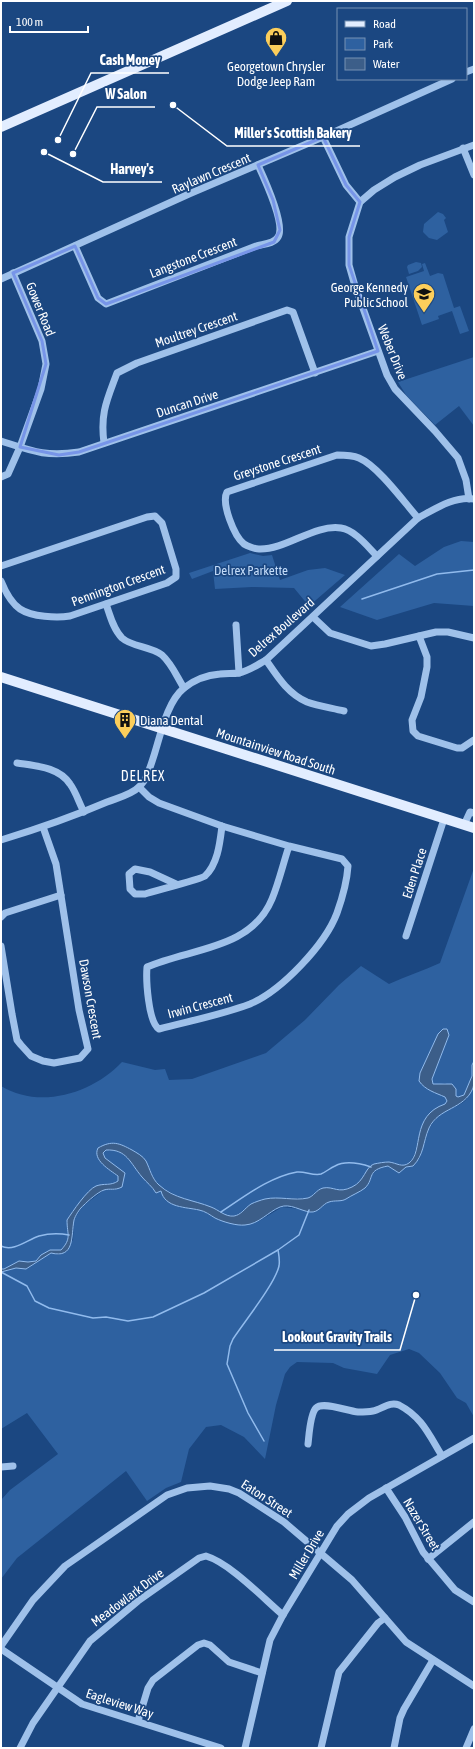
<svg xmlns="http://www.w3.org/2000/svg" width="475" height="1749" font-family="'Asap Condensed',sans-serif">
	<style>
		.green { fill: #2e61a0 }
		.water { fill: #3c5e89; stroke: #91bbed }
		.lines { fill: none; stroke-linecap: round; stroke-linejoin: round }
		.stream { stroke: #91bbed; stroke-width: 1.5 }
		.minor { stroke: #9fc1ea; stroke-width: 7 }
		.major { stroke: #e2edff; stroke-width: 10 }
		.marked { fill: none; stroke: #7795e8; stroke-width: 3; stroke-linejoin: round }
		.labels { text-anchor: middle; stroke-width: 3.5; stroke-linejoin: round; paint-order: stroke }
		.poi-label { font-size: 13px; fill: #fff; stroke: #1b4781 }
		.street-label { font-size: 13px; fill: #fff; stroke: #1b4781 }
		.park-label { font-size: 13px; fill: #c3dbf8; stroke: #1b4781 }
		.neighbourhood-label { font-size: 14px; letter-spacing: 1px; fill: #fff; stroke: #1b4781 }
		.leader { fill: none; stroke: #fff; stroke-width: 1.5 }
		.callout-dot { fill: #fff; stroke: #1b4781; stroke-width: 1.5 }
		.callout-label { font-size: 14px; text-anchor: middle; font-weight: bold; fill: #fff; stroke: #1b4781; stroke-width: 3.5; stroke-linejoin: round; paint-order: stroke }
	</style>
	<rect width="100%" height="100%" fill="#1b4781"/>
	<g class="green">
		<polygon points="438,212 443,214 446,218 444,220 448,232 437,240 429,238 423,232 424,224"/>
		<polygon points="416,262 421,263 422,267 418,271 409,274 407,267 408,265"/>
		<polygon points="425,263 430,276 438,273 443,274 454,308 460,306 469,331 460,334 452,311 438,316 439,319 422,325 406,277 424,271 422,264"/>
		<polygon points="474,357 474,426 459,406 435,425 406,395 398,382"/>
		<polygon points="461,541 474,542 474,606 434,603 377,620 340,607 399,554 415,566 444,547"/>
		<polygon points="250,553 263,556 272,555 280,580 308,570 325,568 345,575 309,606 294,588 252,587 215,589 213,571 192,579 189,573"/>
		<path d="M474 868V1060L472 1065V1076L464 1095 458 1097 456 1096V1089L445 1083 437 1085 433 1084 432 1079 449 1035 438 1034 420 1073 445 1097 447 1101 446 1104C410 1116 423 1156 407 1164 400 1168 396 1163 389 1162 383 1162 374 1166 368 1168L364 1178 353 1187 346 1189 340 1191 327 1188 318 1190 309 1198H272L251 1204 237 1215 226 1216 211 1207 181 1198 159 1186 155 1180 145 1160 125 1146 98 1148 107 1168 118 1176V1181C113 1184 111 1183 106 1184 88 1188 76 1206 67 1220L69 1239 61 1250 41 1255 36 1261 28 1262 19 1261 4 1269H1V1086C40 1110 93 1093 122 1062L155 1070 165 1069 169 1080 192 1079 266 1053 305 1020 339 985 361 966 389 984C406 976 423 971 440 963Z"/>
		<path d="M474 1087V1417L466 1403 457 1398 440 1373 419 1353 409 1349 390 1355 377 1374 344 1368 333 1363 297 1362 290 1367 285 1374 276 1405 265 1459 244 1437 221 1425 206 1427 189 1449 181 1482 166 1488 147 1501 126 1471 17 1558 1 1579V1500L10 1490 58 1454 27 1413 1 1429V1272L16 1268 27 1269 51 1253 59 1255 73 1240 74 1219 83 1206 104 1190H115L124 1173 105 1158 103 1153 105 1150C127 1149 130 1163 141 1176 147 1183 152 1186 156 1193L161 1191 179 1207 201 1210 216 1219 259 1221 282 1207 317 1211 328 1202 368 1184C372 1172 375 1169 388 1166L399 1173 406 1167H411L420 1158 429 1129 434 1121 443 1112 459 1105 465 1101Z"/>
	</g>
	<path class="water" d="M443 1029H447L449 1035 432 1079 433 1084H452L456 1089V1096L458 1097 464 1095 472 1076V1065L474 1061C474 1068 475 1081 473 1088 464 1110 439 1107 429 1128 423 1142 424 1155 413 1166L406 1167 399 1173 388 1166C366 1170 375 1178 365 1188 360 1192 352 1195 346 1199 341 1202 335 1200 329 1202 322 1204 319 1213 310 1212 301 1211 290 1203 280 1207 268 1212 259 1224 245 1225 237 1226 223 1222 215 1218 210 1215 205 1211 199 1210 186 1207 165 1208 161 1191L156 1193C152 1186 147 1183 142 1177 130 1163 127 1149 106 1150L103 1153 105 1158 125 1173 122 1187C114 1191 110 1188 104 1190 98 1192 88 1201 84 1205 80 1208 75 1216 74 1220 71 1236 75 1259 51 1253L26 1269 16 1268 1 1272V1269H4L19 1261 28 1262 36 1261 41 1255 50 1250H61C72 1238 67 1235 67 1220 73 1211 87 1190 96 1186 104 1183 111 1186 118 1181V1176C110 1170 92 1160 98 1148 112 1140 119 1143 132 1150 137 1153 143 1156 146 1161 150 1169 152 1179 159 1185 174 1199 194 1200 211 1207 219 1210 225 1217 234 1216 241 1215 245 1208 251 1204 255 1202 261 1200 265 1199 279 1196 294 1201 308 1198 314 1196 316 1190 323 1188 334 1186 338 1194 352 1187 365 1181 365 1167 374 1164 379 1163 384 1162 389 1162 397 1163 402 1168 409 1163 424 1152 410 1116 445 1104L447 1101 445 1097C436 1093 425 1090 419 1081L420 1073 438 1034Z"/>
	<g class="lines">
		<g class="stream">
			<polyline points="362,599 437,574 474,570"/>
			<path d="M221 1212C244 1197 269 1177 297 1172 305 1171 313 1176 321 1174 326 1172 330 1168 335 1166 346 1160 359 1163 371 1167"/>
			<path d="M1 1246C14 1252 27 1240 39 1236 50 1233 59 1233 69 1235"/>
			<polyline points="1,1272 27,1286 35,1301 49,1308 93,1318 106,1317 128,1321 153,1317 204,1293 278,1250 299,1235 309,1210"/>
			<path d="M264 1441 248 1413 227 1364 230 1346 233 1339C244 1322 275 1284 279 1266 280 1260 279 1256 278 1250"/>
		</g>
		<g class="minor">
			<polyline points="466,72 474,69"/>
			<polyline points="323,137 346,185 360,202"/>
			<polyline points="463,148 474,175"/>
			<path d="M75 246 98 298 106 304 256 246C263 244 274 244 278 237 286 225 264 178 258 165"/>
			<polyline points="1,279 189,194 323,137 452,79"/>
			<path d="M1 441C32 451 45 457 79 452L378 351"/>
			<path d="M104 443C100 413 107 400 117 373L137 363 287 310 293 312 315 373"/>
			<polyline points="1,477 8,474 20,447 41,389 46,364 42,341 13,273"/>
			<polyline points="469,499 466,480 458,458 435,431 395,389 387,375 355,286 349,265 349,237 360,202 374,190 395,177 420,165 474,145"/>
			<path d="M377 556C368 547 355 530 341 528 314 524 286 550 259 549 255 549 247 546 244 544 234 536 221 503 227 492L337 455C344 455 352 455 359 458 378 466 404 502 418 518"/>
			<path d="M1 566 147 517 155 516 162 523 176 569V577L167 583 70 616C57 618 32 617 20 609 11 603 5 591 1 581"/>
			<path d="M106 604C110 615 113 629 122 638 132 647 150 646 162 655 172 664 177 677 184 688"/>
			<polyline points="313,617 330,633 371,646 385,644 436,632 448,632 474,638"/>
			<polyline points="236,625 239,673"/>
			<polyline points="419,636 427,657 427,667 421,697 412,720 413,731 418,736 457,748 462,748 474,740"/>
			<path d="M266 660C277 676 288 694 307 702 318 706 332 708 344 711"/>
			<path d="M17 763C36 766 59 767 70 784 76 792 79 803 84 812"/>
			<path d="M139 787 149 797 159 803 222 826 289 846 342 859 348 866C347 881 342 899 337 913 325 945 281 991 250 1004 221 1015 189 1021 159 1029 148 1022 146 979 147 967 190 948 251 950 272 899 279 882 283 864 289 846"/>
			<polyline points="464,825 470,812 474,813"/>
			<path d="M1 840C37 829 72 817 107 802 117 798 131 795 139 787 142 784 145 780 146 777 159 751 162 706 184 688 194 680 208 675 220 674 226 673 233 674 239 673 249 671 257 665 266 660L418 518C435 509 454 496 474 499"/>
			<path d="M176 884 150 872 135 869 129 874 130 889 135 894H145C154 891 202 879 205 876 218 864 220 842 222 826"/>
			<polyline points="1,917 5,913 61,895"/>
			<polyline points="406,936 444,819"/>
			<polyline points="1,946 12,1014 17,1040 21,1045 31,1056 43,1061 54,1063 80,1058 88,1049 79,1010 56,864 43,827"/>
			<path d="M308 1444C309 1436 310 1414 316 1408 323 1401 347 1411 358 1412 363 1412 368 1412 373 1411 382 1409 390 1401 399 1405 422 1417 429 1435 442 1456"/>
			<polyline points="1,1467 13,1466"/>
			<polyline points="386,1488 405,1517 423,1552 455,1590 474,1602"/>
			<polyline points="428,1559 474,1522"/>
			<polyline points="1,1646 33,1600 65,1566 167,1495 187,1488 210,1486 229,1489 239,1493 284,1522 352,1580 406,1642 474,1686"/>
			<polyline points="1,1649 82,1704 221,1748"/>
			<polyline points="138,1721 148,1688 153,1680 198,1645 204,1643 210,1645 229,1662 262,1673"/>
			<path d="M20 1748 33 1723 90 1641 138 1601 199 1558 206 1556C230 1563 264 1599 283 1615"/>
			<polyline points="245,1748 270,1640 283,1615 337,1526 348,1514 369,1498 474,1438"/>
			<polyline points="321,1748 339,1672 378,1623 385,1618"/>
			<polyline points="394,1748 400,1718 404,1709 433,1660"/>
			<polyline points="466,1748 474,1729"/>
		</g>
		<g class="major">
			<polyline points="1,127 287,1"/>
			<polyline points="1,677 474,828"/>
		</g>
	</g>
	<path class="marked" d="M323 137 346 185 360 202 349 237V265L378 351 79 452 59 455 20 447 46 364 42 341 13 273 75 246 98 298 106 304 274 242 280 230 273 200 258 165Z"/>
	<defs>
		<g id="shop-pin" transform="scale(1.15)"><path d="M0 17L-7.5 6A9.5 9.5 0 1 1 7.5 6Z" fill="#fcce5b" stroke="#1b4781"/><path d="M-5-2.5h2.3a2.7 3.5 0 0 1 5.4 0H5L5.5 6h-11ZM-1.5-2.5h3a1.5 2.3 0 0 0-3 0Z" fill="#111"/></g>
		<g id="school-pin" transform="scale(1.15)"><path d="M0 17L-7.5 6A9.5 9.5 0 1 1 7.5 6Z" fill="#fcce5b" stroke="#1b4781"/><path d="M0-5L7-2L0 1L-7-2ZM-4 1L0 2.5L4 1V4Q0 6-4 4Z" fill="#111"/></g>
		<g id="building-pin" transform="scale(1.15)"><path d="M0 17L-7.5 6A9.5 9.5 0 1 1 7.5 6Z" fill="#fcce5b" stroke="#1b4781"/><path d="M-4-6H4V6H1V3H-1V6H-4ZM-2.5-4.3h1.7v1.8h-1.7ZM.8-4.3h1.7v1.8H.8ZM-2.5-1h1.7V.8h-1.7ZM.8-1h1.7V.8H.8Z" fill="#111"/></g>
	</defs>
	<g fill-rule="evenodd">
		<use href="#shop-pin" x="276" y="38"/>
		<use href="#school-pin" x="424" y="294"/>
		<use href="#building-pin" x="125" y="720"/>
	</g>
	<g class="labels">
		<g class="poi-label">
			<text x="276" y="71">Georgetown Chrysler<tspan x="276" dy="15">Dodge Jeep Ram</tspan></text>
			<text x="408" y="292" text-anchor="end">George Kennedy<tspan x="408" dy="15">Public School</tspan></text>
			<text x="140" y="725" text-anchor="start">Diana Dental</text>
		</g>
		<g class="street-label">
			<text transform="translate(211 173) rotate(-23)" y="5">Raylawn Crescent</text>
			<text transform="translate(193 257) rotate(-21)" y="5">Langstone Crescent</text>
			<text transform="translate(41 309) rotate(68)" y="5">Gower Road</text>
			<text transform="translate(196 329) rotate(-19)" y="5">Moultrey Crescent</text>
			<text transform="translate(393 352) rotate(68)" y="5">Weber Drive</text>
			<text transform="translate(187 403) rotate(-18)" y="5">Duncan Drive</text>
			<text transform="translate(277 462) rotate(-18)" y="5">Greystone Crescent</text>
			<text transform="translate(118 585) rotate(-20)" y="5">Pennington Crescent</text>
			<text transform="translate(281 627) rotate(-41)" y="5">Delrex Boulevard</text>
			<text transform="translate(276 751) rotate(18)" y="5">Mountainview Road South</text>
			<text transform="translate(414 873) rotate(-72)" y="5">Eden Place</text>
			<text transform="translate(91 999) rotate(80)" y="5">Dawson Crescent</text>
			<text transform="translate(200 1005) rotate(-15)" y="5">Irwin Crescent</text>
			<text transform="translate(267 1498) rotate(33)" y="5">Eaton Street</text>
			<text transform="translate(422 1524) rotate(59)" y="5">Nazer Street</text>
			<text transform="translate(306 1554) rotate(-59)" y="5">Miller Drive</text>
			<text transform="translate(127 1597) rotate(-37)" y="5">Meadowlark Drive</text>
			<text transform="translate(120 1703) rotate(18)" y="5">Eagleview Way</text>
		</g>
		<g class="park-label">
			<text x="251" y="575">Delrex Parkette</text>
		</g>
		<g class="neighbourhood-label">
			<text x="143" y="781">DELREX</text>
		</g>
	</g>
	<path class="leader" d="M58 140L91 73H169M73 154L97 107H155M173 105L227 146H360M44 152L103 182H162M416 1295L400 1350H274"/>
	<g class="callout-dot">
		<circle cx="58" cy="140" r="4"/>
		<circle cx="73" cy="154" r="4"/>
		<circle cx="173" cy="105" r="4"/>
		<circle cx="44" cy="152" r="4"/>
		<circle cx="416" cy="1295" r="4"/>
	</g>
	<g class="callout-label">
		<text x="130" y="65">Cash Money</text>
		<text x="126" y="99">W Salon</text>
		<text x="293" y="138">Miller's Scottish Bakery</text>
		<text x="132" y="174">Harvey's</text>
		<text x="337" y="1342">Lookout Gravity Trails</text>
	</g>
	<rect width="475" height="1749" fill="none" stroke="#ffffff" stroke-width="4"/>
	<rect x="337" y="8" width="130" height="72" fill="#1b4781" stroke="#7691b3"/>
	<rect x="345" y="21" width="20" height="6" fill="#e2edff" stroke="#7691b3"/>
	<text x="373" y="28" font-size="12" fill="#ffffff">Road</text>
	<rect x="345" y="38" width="20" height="12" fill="#2e61a0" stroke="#7691b3"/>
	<text x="373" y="48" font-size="12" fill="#ffffff">Park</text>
	<rect x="345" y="58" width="20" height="12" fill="#3c5e89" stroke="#7691b3"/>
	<text x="373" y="68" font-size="12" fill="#ffffff">Water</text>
	<path d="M10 26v6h78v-6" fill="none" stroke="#ffffff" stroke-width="2"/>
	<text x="16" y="26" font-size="12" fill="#ffffff" stroke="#1b4781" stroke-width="3" paint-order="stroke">100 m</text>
</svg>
